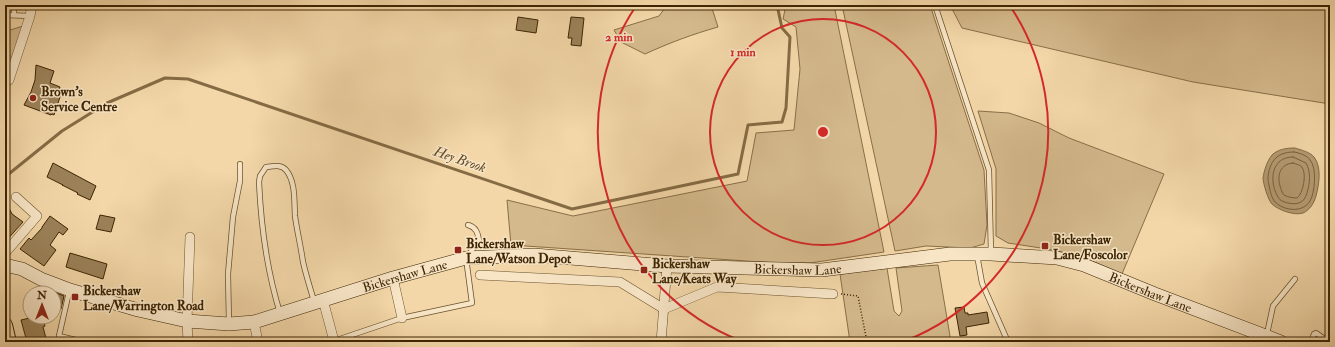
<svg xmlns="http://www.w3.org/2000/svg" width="1335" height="347" font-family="'IM FELL Double Pica',serif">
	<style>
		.green { fill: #d4b98c; stroke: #886f48 }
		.water { fill: #b59a70; stroke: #856b44 }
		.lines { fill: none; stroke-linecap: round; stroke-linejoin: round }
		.shore { stroke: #79603a; stroke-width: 1 }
		.stream { stroke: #856b44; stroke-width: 3 }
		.building { fill: #9c8259; stroke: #3d2503 }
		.lane-casing { stroke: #6a522c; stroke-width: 6 }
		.street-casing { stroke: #6a522c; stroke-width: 10 }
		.secondary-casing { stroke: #3d2503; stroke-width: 14 }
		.primary-casing { stroke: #3d2503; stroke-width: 16 }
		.path { stroke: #3d2503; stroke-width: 1.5; stroke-dasharray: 1 2; stroke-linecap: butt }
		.lane { stroke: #f7e5c6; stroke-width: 4.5 }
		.street { stroke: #f7e5c6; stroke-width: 9 }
		.secondary { stroke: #f7e5c6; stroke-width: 13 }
		.primary { stroke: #f3d7a8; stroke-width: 14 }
		.ring { fill: none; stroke: #d62828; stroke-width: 2 }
		.poi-dot { fill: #8f2418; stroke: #f7e5c6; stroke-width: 1.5 }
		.labels { text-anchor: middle; stroke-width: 3; stroke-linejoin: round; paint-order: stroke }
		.poi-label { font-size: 13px; font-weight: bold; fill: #3d2503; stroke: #f7e5c6; text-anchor: start }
		.street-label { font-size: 13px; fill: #3d2503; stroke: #f7e5c6 }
		.water-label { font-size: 14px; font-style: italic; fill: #614824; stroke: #f7e5c6 }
		.centre { fill: #d62828; stroke: #f7e5c6; stroke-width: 2 }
		.ring-label { font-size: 12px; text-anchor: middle; font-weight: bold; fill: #d62828; stroke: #f7e5c6; stroke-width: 3; stroke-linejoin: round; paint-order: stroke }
	</style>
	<rect width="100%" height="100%" fill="#f3d7a8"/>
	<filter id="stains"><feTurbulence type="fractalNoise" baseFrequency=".005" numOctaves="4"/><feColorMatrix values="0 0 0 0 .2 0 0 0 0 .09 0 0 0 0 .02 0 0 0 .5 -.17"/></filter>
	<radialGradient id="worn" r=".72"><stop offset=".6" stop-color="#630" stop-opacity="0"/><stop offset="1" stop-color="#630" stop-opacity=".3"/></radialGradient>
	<g class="green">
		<path d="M667 5H711L718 27C693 34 669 43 645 54L621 42 614 30 659 16Z"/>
		<polygon points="786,5 834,5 884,252 810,263 776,263 511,245 507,200 573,216 747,181 756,133 794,130 800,69 796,27 783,19"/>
		<polygon points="842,5 930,5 984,170 987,225 984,244 970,248 926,246 895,251"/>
		<polygon points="950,5 1330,5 1330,104 1193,82 962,28"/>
		<polygon points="23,26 11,61 5,69 5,65 10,57 7,31"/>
		<polygon points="978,111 1009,113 1039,123 1069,138 1164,174 1122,274 1085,258 1054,250 1008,243 996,236 996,169"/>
		<polygon points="938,265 951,342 850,342 840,274 887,268 894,311 899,316 902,311 896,268"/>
	</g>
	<path class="water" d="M1295 148C1301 150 1310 152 1314 157 1322 167 1319 185 1316 196 1314 203 1310 210 1303 213 1295 216 1278 210 1272 204 1268 200 1263 183 1263 178 1264 171 1267 161 1272 155 1278 149 1287 148 1295 148Z"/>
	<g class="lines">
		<g class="shore">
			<path d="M1294 152C1299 153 1307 155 1310 160 1317 167 1315 193 1310 201 1303 213 1284 211 1275 202 1271 197 1270 190 1269 185 1266 177 1270 162 1277 157 1282 153 1288 152 1294 152Z"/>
			<path d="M1293 157 1306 163C1311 172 1310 183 1307 193 1304 203 1298 205 1288 203 1284 202 1280 201 1278 197 1272 187 1270 171 1279 162 1283 158 1289 157 1293 157Z"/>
			<path d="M1293 163C1296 164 1300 165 1302 167 1307 174 1303 194 1297 198 1293 198 1287 197 1284 195 1282 193 1281 189 1280 186 1277 175 1280 164 1293 163Z"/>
		</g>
		<polyline class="stream" points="5,177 62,131 107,103 165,78 188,79 572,209 738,174 748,125 782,122 786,108 790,37 782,28 777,5"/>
	</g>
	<g class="building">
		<polygon points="518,17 538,20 536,33 516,30"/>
		<polygon points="571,17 584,18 581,46 571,45 572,38 568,38"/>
		<polygon points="36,65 54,71 50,83 60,87 59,90 62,91 54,115 52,114 51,115 24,105 31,92 35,80"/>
		<polygon points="53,163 96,186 90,200 77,194 78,193 62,185 63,185 47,177"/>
		<polygon points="5,200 12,214 23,222 5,242"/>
		<polygon points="100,215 115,218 111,232 96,229"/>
		<polygon points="50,216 68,229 63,235 59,232 50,245 56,250 44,266 20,249 29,238 31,240 42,228 42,227"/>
		<polygon points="70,253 107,264 103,279 66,267"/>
		<polygon points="54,292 64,296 61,309 54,307"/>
		<polygon points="964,307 965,313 968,313 968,315 987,312 989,323 966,327 967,335 960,336 955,308"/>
		<polygon points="34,317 35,319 46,317 44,322 45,326 43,327 47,342 27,342 21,320"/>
	</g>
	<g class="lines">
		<g class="lane-casing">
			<g id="lane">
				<polyline points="935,5 989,170 991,253"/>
				<polyline points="5,15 30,16"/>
				<polyline points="14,15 14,5"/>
				<polyline points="977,255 982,283 1008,342"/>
				<polyline points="69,292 59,336 84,342"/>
				<path d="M280 313C267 271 261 226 259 182L260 176 266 167C273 166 281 164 286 170 296 182 294 202 295 216 297 231 301 247 303 262 306 275 310 288 314 301"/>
				<polyline points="229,323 228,274 233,217 240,181 240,164"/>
				<polyline points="1267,334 1273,306 1295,279"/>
				<polyline points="59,336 61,342"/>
				<path d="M334 341 402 318 472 303 466 258 479 241C478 233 476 227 468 225"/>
				<polyline points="1311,342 1314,334 1316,333 1326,340 1330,340"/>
			</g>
		</g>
		<g class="street-casing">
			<g id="street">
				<polyline points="5,83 9,80 30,16 32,5"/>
				<polyline points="5,253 37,216 16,197"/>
				<polyline points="480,275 620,282 664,309 717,287 833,294"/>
				<polyline points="393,278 402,318"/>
				<polyline points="323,300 334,341"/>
				<polyline points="254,322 258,342"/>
				<polyline points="188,342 187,321 190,237"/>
				<polyline points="661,342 667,266"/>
			</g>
		</g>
		<g class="secondary-casing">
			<g id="secondary">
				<path id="s1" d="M5 265 22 269 41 279 70 290 138 310 187 321 229 324 254 322 393 278 466 258 534 255 667 266 822 270 950 254H991L1057 258 1084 265 1155 294 1281 342"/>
			</g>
		</g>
		<g class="primary-casing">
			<polyline id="primary" points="5,325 9,342"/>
		</g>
		<polyline class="path" points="841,294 858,296 867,342"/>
		<use href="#lane" class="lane"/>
		<use href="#street" class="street"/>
		<use href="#secondary" class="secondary"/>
		<use href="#primary" class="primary"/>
	</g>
	<g class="ring">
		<circle cx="823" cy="132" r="113"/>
		<path d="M741 341A225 225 0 0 1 636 6M1010 6A225 225 0 0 1 905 341"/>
	</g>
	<g class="poi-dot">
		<circle cx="33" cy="98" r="4"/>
		<rect x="1041" y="242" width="8" height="8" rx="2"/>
		<rect x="454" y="246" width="8" height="8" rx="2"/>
		<rect x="640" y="266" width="8" height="8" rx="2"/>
		<rect x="71" y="293" width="8" height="8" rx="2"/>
	</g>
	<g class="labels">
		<g class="poi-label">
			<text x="41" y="96">Brown's<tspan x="41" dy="15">Service Centre</tspan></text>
			<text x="1053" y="244">Bickershaw<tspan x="1053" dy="15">Lane/Foscolor</tspan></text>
			<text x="466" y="248">Bickershaw<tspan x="466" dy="15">Lane/Watson Depot</tspan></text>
			<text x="652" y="268">Bickershaw<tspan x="652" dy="15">Lane/Keats Way</tspan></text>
			<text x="83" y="295">Bickershaw<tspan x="83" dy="15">Lane/Warrington Road</tspan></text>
		</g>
		<g class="street-label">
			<text dy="5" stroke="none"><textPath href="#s1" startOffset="812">Bickershaw Lane</textPath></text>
			<text dy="5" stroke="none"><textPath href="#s1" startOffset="416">Bickershaw Lane</textPath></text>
			<text dy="5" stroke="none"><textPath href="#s1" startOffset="1172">Bickershaw Lane</textPath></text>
		</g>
		<g class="water-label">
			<text transform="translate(460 159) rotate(19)" y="5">Hey Brook</text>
		</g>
	</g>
	<circle cx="823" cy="132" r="6" class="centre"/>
	<g class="ring-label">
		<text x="619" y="41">2 min</text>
		<text x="743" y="56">1 min</text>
	</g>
	<rect width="1335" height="347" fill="none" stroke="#f3d7a8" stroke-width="20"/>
	<rect x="6" y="6" width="1323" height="335" fill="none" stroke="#3d2503" stroke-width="2"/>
	<rect x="10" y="10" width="1315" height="327" fill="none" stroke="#3d2503"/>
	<g transform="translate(42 305)"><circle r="19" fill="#f7e5c6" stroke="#ad9878"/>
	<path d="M0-3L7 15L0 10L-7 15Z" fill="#8f2418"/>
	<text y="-6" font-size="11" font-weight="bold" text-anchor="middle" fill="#3d2503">N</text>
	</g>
	<rect width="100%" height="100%" filter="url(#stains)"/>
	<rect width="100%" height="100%" fill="url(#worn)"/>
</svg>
